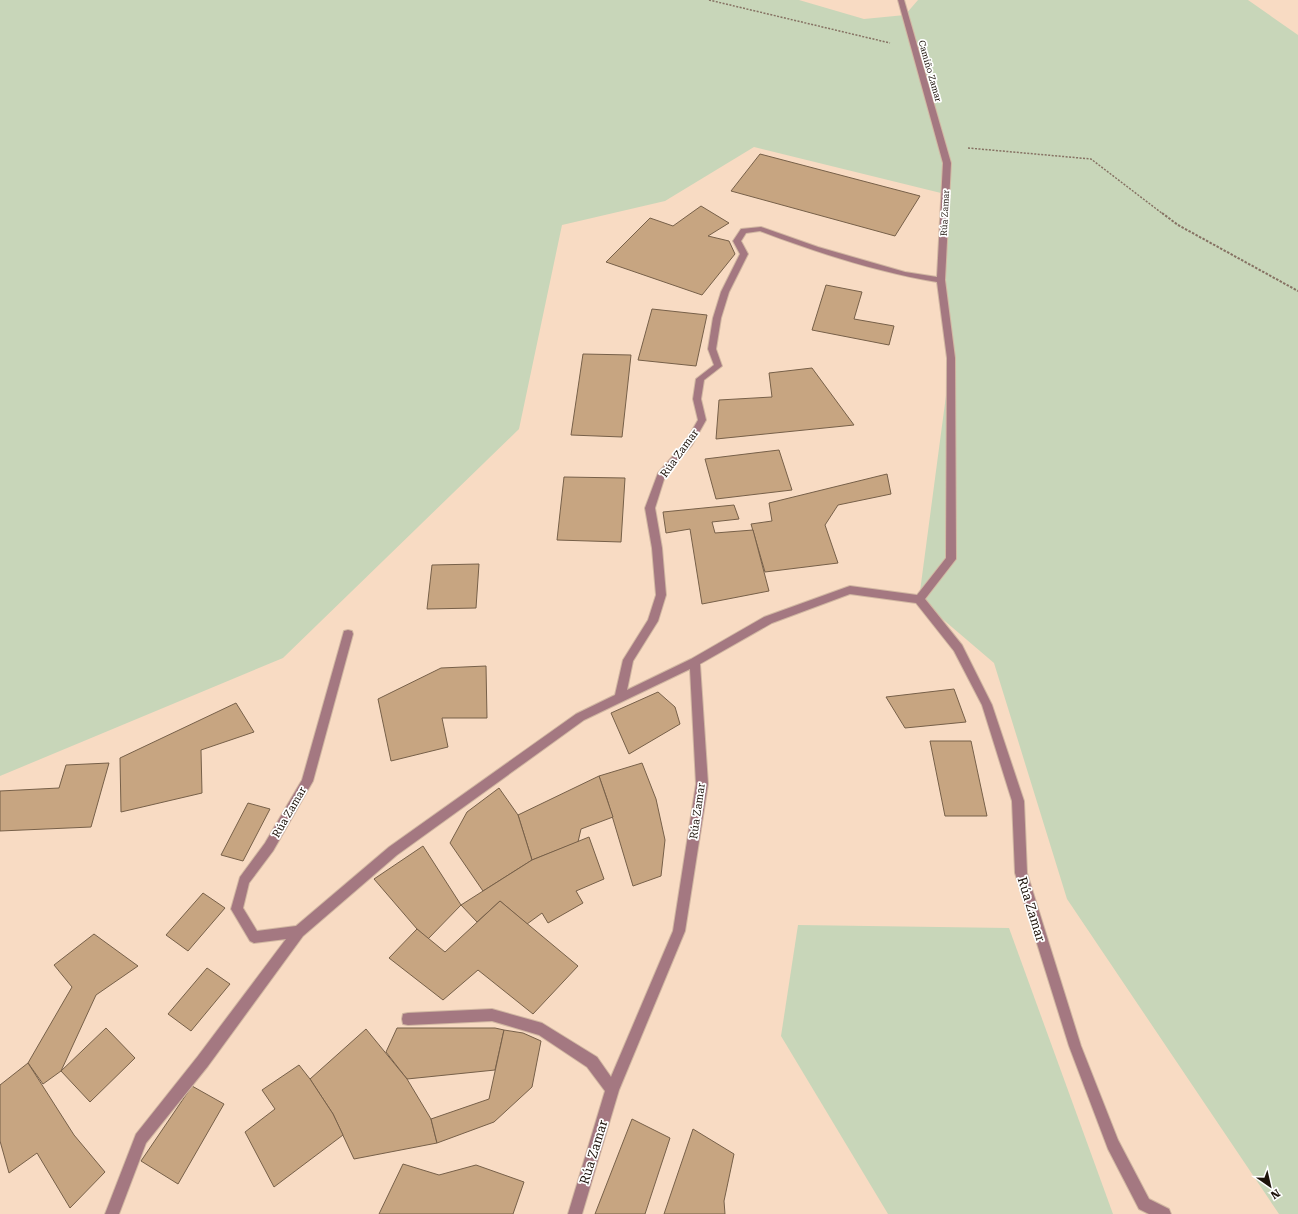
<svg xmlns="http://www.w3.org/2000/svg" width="1298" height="1214" font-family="'Roboto Serif',serif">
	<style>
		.green { fill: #c8d6b9 }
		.building { fill: #c7a581; stroke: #776049 }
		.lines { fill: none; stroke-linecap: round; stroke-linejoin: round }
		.minor-casing { stroke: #d1b7a2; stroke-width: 2 }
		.path-far1 { stroke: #867263; stroke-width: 1.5; stroke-dasharray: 2 1.5; stroke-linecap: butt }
		.path { stroke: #867263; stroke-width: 2; stroke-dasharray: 2.5 1.5; stroke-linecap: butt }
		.minor { fill: #a47881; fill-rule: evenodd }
		.labels { text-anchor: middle; stroke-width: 3.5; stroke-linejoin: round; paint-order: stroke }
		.far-street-label { font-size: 9px; fill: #1d130b; stroke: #fff }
		.street-label { font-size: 11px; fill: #1d130b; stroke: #fff }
		.near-street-label { font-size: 13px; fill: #1d130b; stroke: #fff }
	</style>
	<rect width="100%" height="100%" fill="#f8dbc3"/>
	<g class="green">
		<polygon points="0,0 799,0 864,19 905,15 918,0 1248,0 1298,35 1298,1214 1279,1214 1067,899 994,663 919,599 951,358 941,280 945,194 754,147 665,201 562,225 519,429 283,658 0,776"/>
		<polygon points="798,925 1009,928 1113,1214 888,1214 781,1036"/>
	</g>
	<g class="building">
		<polygon points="760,154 920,196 895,236 731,191"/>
		<polygon points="701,206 729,223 708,236 729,241 735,254 702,295 606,262 650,218 673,226"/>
		<polygon points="826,285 862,292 854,319 894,326 889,345 812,330"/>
		<polygon points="652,309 707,315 696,366 638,360"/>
		<polygon points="583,354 631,355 622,437 571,435"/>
		<polygon points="812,368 854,425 716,439 719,400 772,397 769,373"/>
		<polygon points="779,450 792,490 716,499 705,459"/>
		<polygon points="887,474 891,494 838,505 825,525 838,563 765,572 751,524 772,521 769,503"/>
		<polygon points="564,477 625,478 621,542 557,540"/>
		<polygon points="734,505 739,519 712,522 715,533 753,530 769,591 702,604 690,529 666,533 663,512"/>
		<polygon points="479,564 476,608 427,609 432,565"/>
		<polygon points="486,666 487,718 442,718 448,747 391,761 378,699 441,668"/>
		<polygon points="954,689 966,722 905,728 886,697"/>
		<polygon points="658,692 675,707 680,724 629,754 611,713"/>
		<polygon points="236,703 254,732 201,750 202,793 121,812 120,758"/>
		<polygon points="930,741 971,741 987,816 945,816"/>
		<polygon points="109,763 91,827 0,831 0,791 59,788 66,765"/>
		<polygon points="642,763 656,799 665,840 661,876 633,886 607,799 599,776"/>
		<polygon points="599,776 613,817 581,829 578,842 532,860 518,815"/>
		<polygon points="499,788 518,815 532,860 483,891 450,843 467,812"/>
		<polygon points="248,803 270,809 243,861 221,855"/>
		<polygon points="589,837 604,879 576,891 583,903 548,923 542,913 527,924 500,901 477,922 461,905 532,860"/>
		<polygon points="423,846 461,905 428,939 417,929 374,879"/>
		<polygon points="203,893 225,908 188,951 166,935"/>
		<polygon points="500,901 578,966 533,1014 478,970 443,1000 389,958 417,929 445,952"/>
		<polygon points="94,934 138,966 96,995 61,1071 43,1084 28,1063 72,987 54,965"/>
		<polygon points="207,968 230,984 191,1031 168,1014"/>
		<polygon points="106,1028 135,1058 90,1102 61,1071"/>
		<polygon points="397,1028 495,1028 504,1030 495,1070 407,1079 386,1052"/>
		<polygon points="366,1029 407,1079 431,1119 437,1143 354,1159 333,1114 310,1079"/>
		<polygon points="504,1030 523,1033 541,1041 532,1087 494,1122 437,1143 431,1119 489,1099"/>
		<polygon points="28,1063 74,1135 105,1172 70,1208 37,1153 9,1173 0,1141 0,1085"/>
		<polygon points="299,1065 310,1079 333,1114 343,1135 274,1187 245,1132 275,1109 262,1090"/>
		<polygon points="192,1086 224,1104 178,1184 141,1161"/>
		<polygon points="632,1119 670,1138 645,1214 595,1214"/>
		<polygon points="693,1129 734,1154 724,1201 725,1214 664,1214"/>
		<polygon points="403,1164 439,1175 476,1165 524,1182 513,1214 379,1214"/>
	</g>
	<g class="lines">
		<g class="minor-casing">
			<path id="minor" d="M898 0H904L951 163 945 280 955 358 956 559 925 599 962 645 992 705 1024 801 1027 873 1081 1046 1118 1140 1149 1199 1169 1209 1171 1214H1149L1139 1209 1108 1149 1069 1046 1015 873 1012 801 982 705 954 651 916 603 850 594 772 623 700 664 708 784 685 931 619 1090 582 1214H568L605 1091 587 1067 539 1035 492 1021 408 1025 403 1024 402 1019 403 1014 408 1013 492 1009 542 1023 597 1057 611 1077 673 931 696 784 690 669 584 720 397 855 303 936 208 1066 146 1143 119 1214H105L136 1134 198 1056 286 939 254 943 250 941 231 909 240 877 265 843 302 780 344 631 348 630 352 631 353 634 313 781 273 851 249 883 243 908 257 931 296 926 389 847 576 714 615 695 623 660 648 620 656 595 652 548 645 508 658 473 686 441 698 420 693 399 696 379 714 365 708 349 713 318 721 292 740 254 733 241 741 229 761 227 818 247 905 272 937 277 943 163ZM760 231C818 253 877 272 937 282L947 358 946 558 917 595 850 586 847 587 764 617 691 659 627 690 633 661 658 621 666 595 662 548 655 508 665 476 692 445 706 420 701 399 704 380 722 366 716 349 721 318 729 292 748 254 741 241 746 233Z"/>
		</g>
		<g class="path-far1">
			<polyline points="709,0 890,43"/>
			<polyline points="968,148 1091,159 1163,214"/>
		</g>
		<polyline class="path" points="1162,213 1178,225 1298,291"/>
		<use href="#minor" class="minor"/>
	</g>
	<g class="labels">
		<g class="far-street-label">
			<text transform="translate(930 71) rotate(74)" y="3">Camiño Zamar</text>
			<text transform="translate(945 213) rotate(-87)" y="3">Rúa Zamar</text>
		</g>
		<g class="street-label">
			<text transform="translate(679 453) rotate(-54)" y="4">Rúa Zamar</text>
			<text transform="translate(697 811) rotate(-82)" y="4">Rúa Zamar</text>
			<text transform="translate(289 812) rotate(-60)" y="4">Rúa Zamar</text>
		</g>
		<g class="near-street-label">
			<text transform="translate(1032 909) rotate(73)" y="5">Rúa Zamar</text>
			<text transform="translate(593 1152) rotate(-73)" y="5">Rúa Zamar</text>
		</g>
	</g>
	<g transform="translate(1270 1186) rotate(146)" stroke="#ffffff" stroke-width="3" paint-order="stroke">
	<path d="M0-3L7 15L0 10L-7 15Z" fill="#1d130b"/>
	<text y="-6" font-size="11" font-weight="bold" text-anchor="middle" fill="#1d130b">N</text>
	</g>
</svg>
